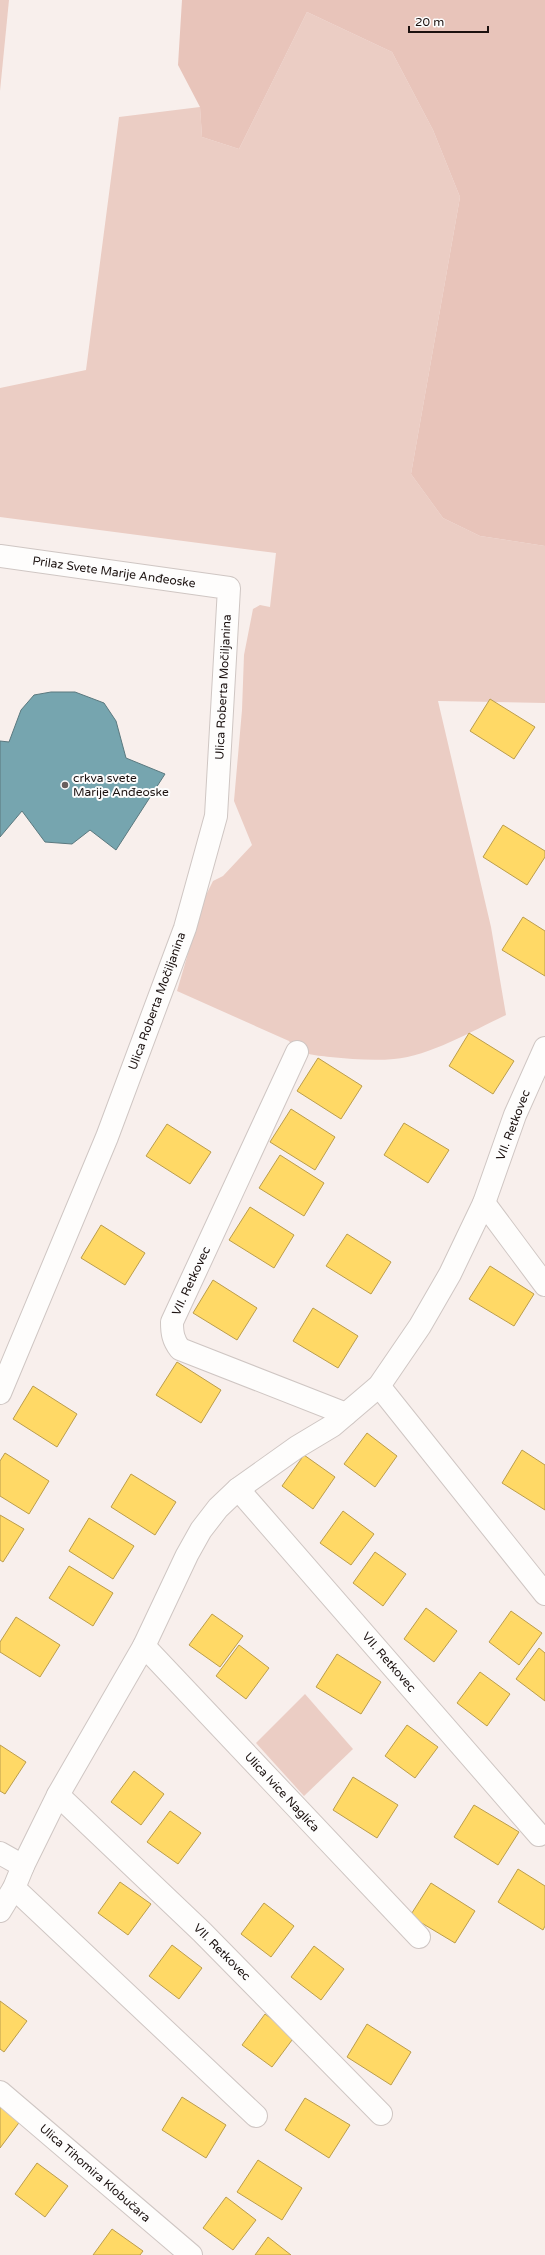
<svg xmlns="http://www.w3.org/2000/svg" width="545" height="2255" font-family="'Varela Round',sans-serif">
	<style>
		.green { fill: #ebcdc4 }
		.forest { fill: #e8c4ba }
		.homes { fill: #ffd966; stroke: #bb9d4c }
		.public { fill: #76a5af; stroke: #5b797f }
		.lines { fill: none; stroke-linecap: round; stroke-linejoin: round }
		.minor-casing { stroke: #cfc6c3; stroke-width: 24 }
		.minor { stroke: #fefdfc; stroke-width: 22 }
		.poi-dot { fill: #695f5d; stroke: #fdfdfd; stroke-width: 1.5 }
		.labels { text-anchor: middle; stroke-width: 4; stroke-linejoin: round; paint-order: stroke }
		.street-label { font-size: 12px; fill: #1c1210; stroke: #fdfdfd }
		.poi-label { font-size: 12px; fill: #1c1210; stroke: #fdfdfd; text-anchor: start }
	</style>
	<rect width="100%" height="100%" fill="#f8efec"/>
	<g class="green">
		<polygon points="0,0 9,0 0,91"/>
		<path d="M307 12 392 52 433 130 460 197 411 474 443 518 480 536 545 546V703L438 701 491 927 506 1015C474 1030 430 1056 394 1059 373 1061 351 1059 330 1057 315 1055 298 1055 289 1041L177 991 204 899 213 881 223 876 252 845 234 801 242 710 244 655 253 609 260 605 270 607 276 553 0 517V388L86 370 119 117 200 107 202 137 239 149Z"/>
		<polygon points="305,1694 353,1749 304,1796 256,1743"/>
	</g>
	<polygon class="forest" points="182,0 545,0 545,546 480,536 443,518 411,474 460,197 433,130 392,52 307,12 239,149 202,137 200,107 178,65"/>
	<g class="homes">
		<polygon points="490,699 535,727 514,759 470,731"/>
		<polygon points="503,825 545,851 545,857 527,885 483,857"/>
		<polygon points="523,917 545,931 545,976 502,950"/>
		<polygon points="469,1033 514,1061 493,1094 449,1066"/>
		<polygon points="318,1058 362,1086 341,1119 297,1091"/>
		<polygon points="291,1109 335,1137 315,1170 270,1142"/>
		<polygon points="404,1123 449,1150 428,1183 384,1155"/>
		<polygon points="167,1124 211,1152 190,1184 146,1156"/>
		<polygon points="280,1155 324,1183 304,1216 259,1188"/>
		<polygon points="250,1207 294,1235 274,1268 229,1240"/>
		<polygon points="101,1225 145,1253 125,1285 81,1258"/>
		<polygon points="347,1234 391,1262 371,1294 326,1266"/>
		<polygon points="490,1266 534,1294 514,1326 469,1299"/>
		<polygon points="213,1280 257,1308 237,1340 193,1313"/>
		<polygon points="313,1308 358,1336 338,1368 293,1341"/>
		<polygon points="177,1362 221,1390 201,1423 156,1395"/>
		<polygon points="33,1386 77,1414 57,1447 13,1419"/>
		<polygon points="367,1433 397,1456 375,1487 344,1464"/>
		<polygon points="522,1450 545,1465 545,1510 502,1483"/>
		<polygon points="5,1453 49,1481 29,1514 0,1496 0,1461"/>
		<polygon points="304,1455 335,1477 313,1509 282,1486"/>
		<polygon points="131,1474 176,1502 155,1535 111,1507"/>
		<polygon points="343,1511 374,1534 351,1565 320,1543"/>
		<polygon points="0,1515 24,1529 3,1562 0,1560"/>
		<polygon points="89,1518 134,1546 113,1579 69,1551"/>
		<polygon points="375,1552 406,1574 383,1606 353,1583"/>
		<polygon points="69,1566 113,1593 93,1626 49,1598"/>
		<polygon points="426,1608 457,1631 434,1662 404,1639"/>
		<polygon points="511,1611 542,1633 519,1665 489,1642"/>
		<polygon points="212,1614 243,1636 220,1667 189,1645"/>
		<polygon points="16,1617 60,1645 40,1677 0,1652 0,1642"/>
		<polygon points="239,1645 269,1668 246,1699 216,1676"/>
		<polygon points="539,1648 545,1653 545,1701 516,1679"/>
		<polygon points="337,1654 381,1682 361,1714 316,1687"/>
		<polygon points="480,1672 510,1694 487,1726 457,1703"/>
		<polygon points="407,1725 438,1747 415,1778 385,1756"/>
		<polygon points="0,1745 26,1762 5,1794 0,1791"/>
		<polygon points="134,1771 164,1794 141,1825 111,1802"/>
		<polygon points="353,1777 398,1805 377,1838 333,1810"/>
		<polygon points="474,1805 519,1832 498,1865 454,1837"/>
		<polygon points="170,1811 201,1833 178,1864 147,1842"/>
		<polygon points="518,1869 545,1886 545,1926 543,1930 498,1902"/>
		<polygon points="120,1882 151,1904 128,1935 98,1913"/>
		<polygon points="431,1883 475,1911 455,1943 410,1916"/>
		<polygon points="264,1903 294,1926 271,1957 241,1934"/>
		<polygon points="172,1945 202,1968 179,1999 149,1976"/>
		<polygon points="314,1946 344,1969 321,2000 291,1977"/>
		<polygon points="0,2001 27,2021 4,2052 0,2049"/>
		<polygon points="265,2014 295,2036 272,2067 242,2045"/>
		<polygon points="367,2024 411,2052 391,2085 347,2057"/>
		<polygon points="182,2097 226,2125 206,2158 162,2130"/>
		<polygon points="305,2098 350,2125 329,2158 285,2130"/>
		<polygon points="0,2104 21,2120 0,2148"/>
		<polygon points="258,2160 302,2188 282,2220 237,2192"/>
		<polygon points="37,2163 68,2186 45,2217 15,2194"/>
		<polygon points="226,2197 256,2220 233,2250 203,2228"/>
		<polygon points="112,2229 143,2251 140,2255 93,2255"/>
		<polygon points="268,2237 291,2255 255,2255"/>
	</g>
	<polygon class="public" points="51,692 75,692 104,703 116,721 126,758 165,774 116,850 90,830 72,844 45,842 22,811 0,837 0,741 9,742 21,710 34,695"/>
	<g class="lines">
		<g class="minor-casing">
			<g id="minor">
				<polyline points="0,556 229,588 216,816 185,928 107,1137 0,1393"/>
				<path d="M297 1052 172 1322C172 1333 173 1340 180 1349L346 1414"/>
				<polyline points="484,1203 545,1285"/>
				<polyline points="379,1386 545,1594"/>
				<polyline points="238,1489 539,1835"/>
				<polyline points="144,1646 419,1937"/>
				<polyline points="58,1795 202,1932 381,2114"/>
				<polyline points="0,1853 23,1866"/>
				<polyline points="14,1888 256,2116"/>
				<polyline points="0,1911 14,1888 23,1866 58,1795 144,1646 187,1555 201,1530 218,1508 238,1489 297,1447 332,1426 379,1386 420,1326 450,1274 484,1203 515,1115 545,1048"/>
				<polyline points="0,2092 191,2255"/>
			</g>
		</g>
		<use href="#minor" class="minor"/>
	</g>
	<circle class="poi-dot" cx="65" cy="785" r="4"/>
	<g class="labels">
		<g class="street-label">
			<text transform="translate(114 572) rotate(8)" y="4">Prilaz Svete Marije Anđeoske</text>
			<text transform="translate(223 687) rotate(-87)" y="4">Ulica Roberta Močiljanina</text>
			<text transform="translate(157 1001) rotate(-70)" y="4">Ulica Roberta Močiljanina</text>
			<text transform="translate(513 1125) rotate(-69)" y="4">VII. Retkovec</text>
			<text transform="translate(191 1281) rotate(-65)" y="4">VII. Retkovec</text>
			<text transform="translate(389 1662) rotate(49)" y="4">VII. Retkovec</text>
			<text transform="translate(282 1792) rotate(47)" y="4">Ulica Ivice Naglića</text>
			<text transform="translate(222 1952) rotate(45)" y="4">VII. Retkovec</text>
			<text transform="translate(95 2173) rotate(41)" y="4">Ulica Tihomira Klobučara</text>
		</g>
		<g class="poi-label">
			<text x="73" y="782">crkva svete<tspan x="73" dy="14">Marije Anđeoske</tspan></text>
		</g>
	</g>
	<path d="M409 26v6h79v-6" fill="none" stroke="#1c1210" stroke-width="2"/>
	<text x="415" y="26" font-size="12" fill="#1c1210" stroke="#fdfdfd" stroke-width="3" paint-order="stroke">20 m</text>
</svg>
